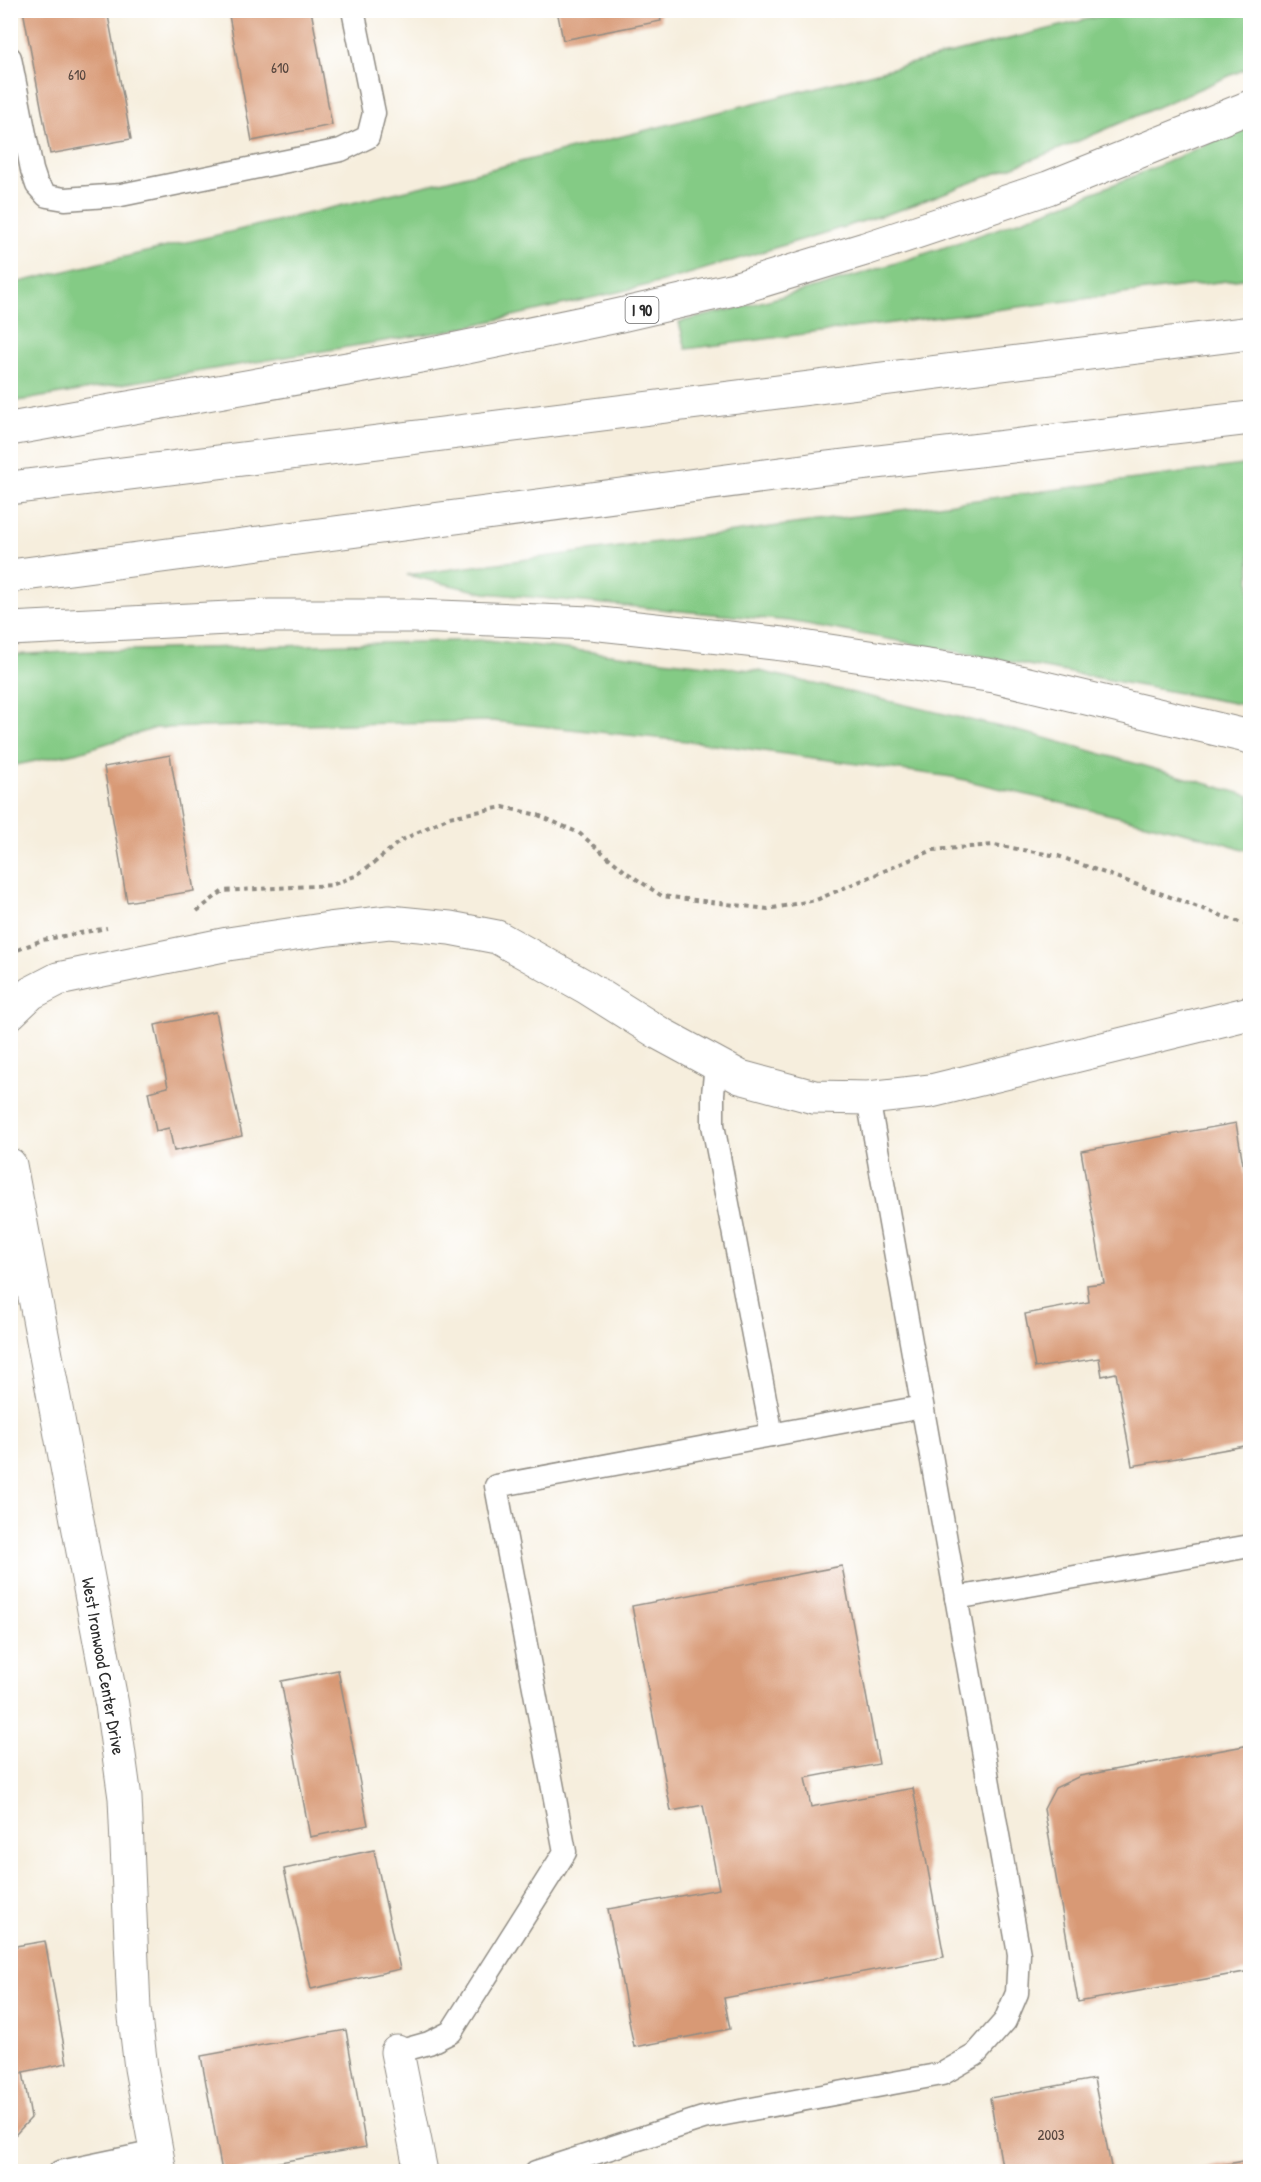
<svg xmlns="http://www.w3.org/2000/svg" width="1261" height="2182" font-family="'Patrick Hand',sans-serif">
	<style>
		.green { fill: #84cb85; stroke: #587b58; stroke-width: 1.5 }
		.building { fill: #d89975 }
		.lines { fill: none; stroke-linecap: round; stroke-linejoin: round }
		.lane-casing { stroke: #908c84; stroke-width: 25 }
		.street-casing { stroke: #908c84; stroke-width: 35 }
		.highway-casing { stroke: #908c84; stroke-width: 35 }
		.path { stroke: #908c84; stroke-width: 4; stroke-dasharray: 4.5 4.5; stroke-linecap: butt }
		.lane { stroke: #fff; stroke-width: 22 }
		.street { stroke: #fff; stroke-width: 33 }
		.highway { stroke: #fff; stroke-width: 33 }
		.labels { text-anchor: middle; stroke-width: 5; stroke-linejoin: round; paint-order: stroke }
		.number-label { font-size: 15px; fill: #56463e }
		.shield { fill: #fff; stroke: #6b6b6b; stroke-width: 1.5 }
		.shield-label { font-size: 16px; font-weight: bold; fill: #2b2b2b }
		.street-label { font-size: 18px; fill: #2b2b2b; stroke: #fff }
	</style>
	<rect width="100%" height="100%" fill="#fff"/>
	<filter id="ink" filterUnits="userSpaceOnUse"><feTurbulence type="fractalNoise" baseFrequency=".0167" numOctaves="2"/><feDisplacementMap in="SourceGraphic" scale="12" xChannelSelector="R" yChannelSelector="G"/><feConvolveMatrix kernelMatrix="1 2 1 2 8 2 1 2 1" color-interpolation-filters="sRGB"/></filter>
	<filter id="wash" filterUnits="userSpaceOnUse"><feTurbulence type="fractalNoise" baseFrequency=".008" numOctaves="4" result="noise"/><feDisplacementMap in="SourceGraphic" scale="24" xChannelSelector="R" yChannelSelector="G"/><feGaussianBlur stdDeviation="1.35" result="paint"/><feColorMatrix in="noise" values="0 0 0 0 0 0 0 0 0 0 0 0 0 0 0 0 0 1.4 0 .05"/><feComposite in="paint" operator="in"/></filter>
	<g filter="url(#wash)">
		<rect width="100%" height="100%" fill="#f6eedd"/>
		<g class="green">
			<polygon points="1120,11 1250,11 1250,67 1067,146 900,210 662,282 452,330 11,402 11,284 432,184"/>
			<path d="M1250 124V278L686 349 679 322C834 287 987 237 1134 176 1174 160 1212 141 1250 124Z"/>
			<polygon points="1250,464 1250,706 790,621 485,593 407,575"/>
			<polygon points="487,640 759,671 1035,735 1250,796 1250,851 1200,836 952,777 706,743 492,721 156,728 79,752 11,766 11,655 67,652"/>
		</g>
		<g id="blocks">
			<g class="building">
				<polygon points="23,10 107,10 131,139 50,154"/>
				<polygon points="228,10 311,10 332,125 252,141"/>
				<polygon points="557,10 659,10 661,21 563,40"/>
				<polygon points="170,755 194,891 127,902 104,767"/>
				<polygon points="216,1012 242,1136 174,1151 169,1128 156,1131 148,1092 168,1087 155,1025"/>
				<polygon points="1236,1123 1250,1205 1250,1445 1132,1466 1116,1373 1102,1376 1099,1358 1035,1368 1025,1314 1089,1302 1087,1285 1104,1283 1081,1151"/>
				<polygon points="842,1566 879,1764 805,1778 811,1807 913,1788 944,1957 724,1998 730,2029 634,2047 608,1909 719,1889 703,1805 671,1811 632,1606"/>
				<polygon points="338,1670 368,1825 310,1837 281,1681"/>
				<polygon points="1250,1745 1250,1971 1078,2002 1044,1809 1055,1788 1080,1776"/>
				<polygon points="374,1850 400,1969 311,1989 284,1869"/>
				<polygon points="45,1941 67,2063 23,2072 31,2118 16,2134 10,2135 10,1947"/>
				<polygon points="346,2030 366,2147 222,2172 201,2056"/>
				<polygon points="1094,2079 1112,2172 1003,2172 990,2098"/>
				<polygon points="1250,2160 1250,2172 1194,2172 1194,2170"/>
			</g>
		</g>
	</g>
	<g filter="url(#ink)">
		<use href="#blocks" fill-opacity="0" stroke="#908c84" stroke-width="1.5"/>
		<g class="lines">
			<g class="lane-casing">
				<g id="lane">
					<polyline points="10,58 32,170 37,185 47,196 65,199 121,195 341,150 368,137 374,113 353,10"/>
					<polyline points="716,1064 713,1094 713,1125 772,1435"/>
					<polyline points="956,1598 1250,1546"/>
					<polyline points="397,2052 429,2043 451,2032 565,1852 496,1486 922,1407"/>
					<polyline points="60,2172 156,2152"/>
					<polyline points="536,2172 703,2118 942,2074 975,2055 1005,2021 1017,1993 1019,1954 868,1098"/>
				</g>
			</g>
			<g class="street-casing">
				<g id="street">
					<polyline points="10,1013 31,993 58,979 228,944 329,929 389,922 450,928 497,937 586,987 659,1033 740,1077 814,1097 868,1098 931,1091 1250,1013"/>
					<polyline points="10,1165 112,1705 125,1798 134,2009 141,2068 160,2172"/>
					<polyline points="397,2052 421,2172"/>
				</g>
			</g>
			<g class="highway-casing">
				<g id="highway">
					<polyline points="10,429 443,352 612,317 734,289 865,249 1048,188 1250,107"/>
					<polyline points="10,488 1250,333"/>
					<polyline points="10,576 818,469 1250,418"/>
					<polyline points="10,629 270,616 414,616 591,623 783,644 994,676 1250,737"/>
				</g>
			</g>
			<g class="path">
				<polyline points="197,911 223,891 332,885 355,876 374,863 400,841 449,817 503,807 538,815 579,833 626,872 662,896 768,909 816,900 933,850 994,845 1058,856 1250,926"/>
				<polyline points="10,953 42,940 107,928"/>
			</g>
			<use href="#lane" class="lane"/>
			<use href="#street" class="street"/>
			<use href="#highway" class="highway"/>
		</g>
	</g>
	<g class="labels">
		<g class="number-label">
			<text x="280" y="73">610</text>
			<text x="77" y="80">610</text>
			<text x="1051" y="2140">2003</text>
		</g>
		<rect class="shield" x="625.5" y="297" width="33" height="26" rx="4.5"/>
		<g class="shield-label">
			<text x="642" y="316">I 90</text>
		</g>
		<g class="street-label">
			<text transform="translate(103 1666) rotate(80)" y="6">West Ironwood Center Drive</text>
		</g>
	</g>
	<rect width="1261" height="2182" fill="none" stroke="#fff" stroke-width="36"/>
</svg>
